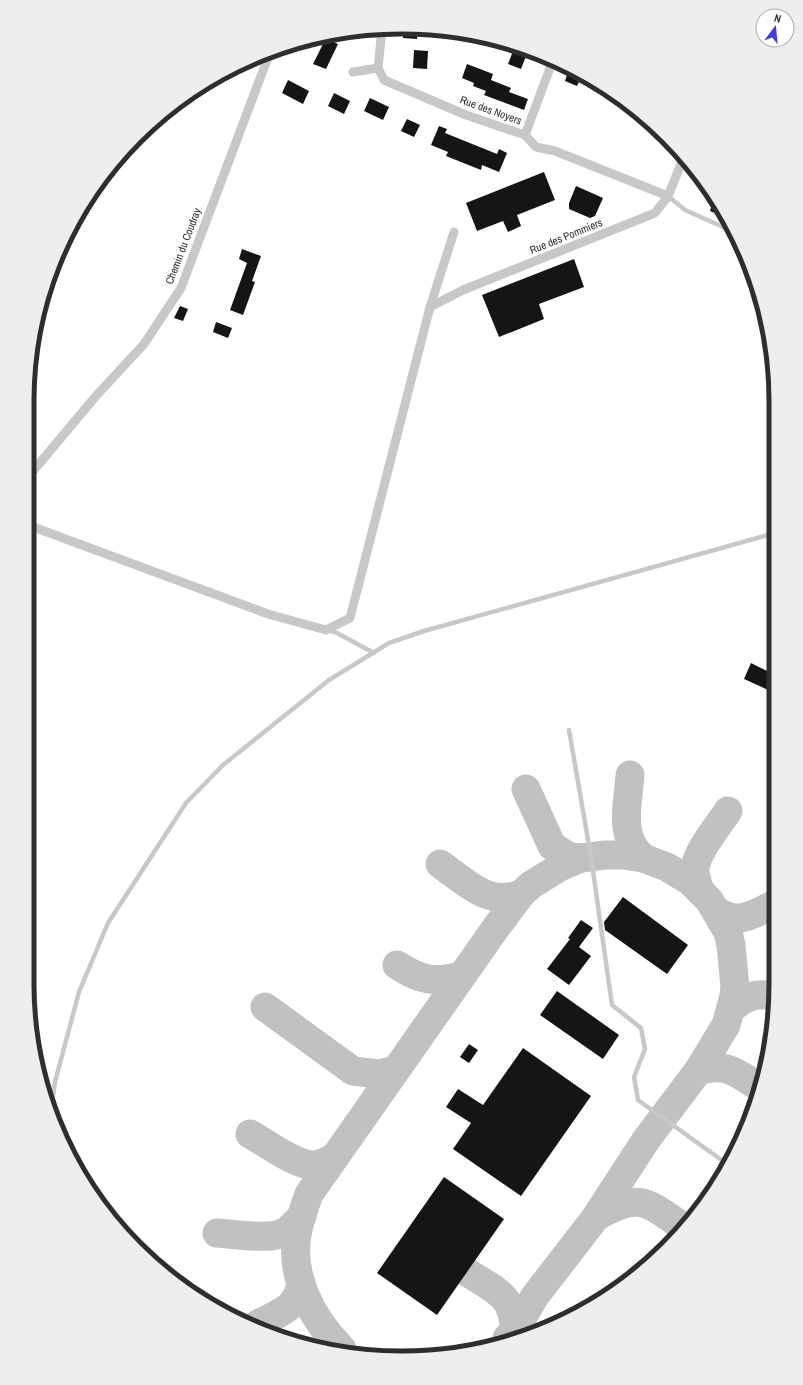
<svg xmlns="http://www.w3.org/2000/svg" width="803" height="1385" font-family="'Archivo Narrow',sans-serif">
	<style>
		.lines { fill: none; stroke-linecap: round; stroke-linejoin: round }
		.taxiway { stroke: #c1c1c1; stroke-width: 29 }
		.building { fill: #151515 }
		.service { stroke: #c8c8c8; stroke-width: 4.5 }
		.minor { stroke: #c8c8c8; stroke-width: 9 }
		.labels { text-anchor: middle; stroke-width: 4; stroke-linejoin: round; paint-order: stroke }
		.street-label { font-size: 11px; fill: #2e2e2e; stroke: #fff }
		.rim { fill: none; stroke: #2e2e2e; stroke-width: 5 }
	</style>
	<rect width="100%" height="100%" fill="#fff"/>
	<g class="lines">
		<g class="taxiway">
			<path d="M630 775C628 805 618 836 643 858"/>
			<polyline points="526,789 552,846 570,857 581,858"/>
			<path d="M440 864C466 882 488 907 521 894"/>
			<path d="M700 891C698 884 695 877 695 870 695 853 719 825 728 811"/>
			<path d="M717 911C739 926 753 914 775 904"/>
			<path d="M397 965C420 980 434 983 461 976"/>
			<polyline points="265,1007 353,1071 379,1074 395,1070"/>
			<path d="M732 1008C748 995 754 994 775 995"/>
			<path d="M698 1071C726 1062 737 1073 759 1087"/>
			<path d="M250 1134C266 1143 294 1164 312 1165 320 1165 327 1161 333 1158"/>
			<path d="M596 1217C638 1192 646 1201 682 1226"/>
			<path d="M217 1233C234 1234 268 1240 283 1233 291 1229 296 1222 302 1216"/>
			<path d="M467 1272C494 1290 515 1295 514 1332L521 1331"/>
			<path d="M258 1324C279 1313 297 1309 301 1283"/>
			<path d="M342 1349C311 1318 288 1274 298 1229 301 1217 305 1205 309 1194L495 929 521 894 531 885 560 867 581 858 605 855H623L643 858 667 867 690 881 709 900 728 932 731 945 735 987 734 996 726 1025 698 1071 646 1140 596 1217 535 1296 514 1332 507 1338"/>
		</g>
	</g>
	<g class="building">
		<polygon points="403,27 417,29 417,39 403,38"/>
		<polygon points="326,38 338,44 326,69 313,64"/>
		<polygon points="515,46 528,51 521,69 508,64"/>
		<polygon points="414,50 428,51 427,69 413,68"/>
		<polygon points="467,64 493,74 491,80 511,88 509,92 528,99 524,110 484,95 486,91 473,86 474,83 462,78"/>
		<polygon points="572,70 582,75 577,86 565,81 568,72 571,73"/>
		<polygon points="288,80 309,91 303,104 282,93"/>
		<polygon points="334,93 350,101 344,114 328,106"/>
		<polygon points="370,98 389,107 383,120 364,111"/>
		<polygon points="407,119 420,125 414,137 401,131"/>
		<polygon points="439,126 447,129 445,133 497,154 499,149 507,153 499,172 482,165 481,170 446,156 448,152 431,145"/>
		<polygon points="544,172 555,200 517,215 521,226 508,232 503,221 477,231 466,203"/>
		<polygon points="576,186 603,198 595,216 590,218 569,209 569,203"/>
		<polygon points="714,199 726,214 727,218 710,211"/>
		<polygon points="242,249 261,256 252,281 255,282 243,315 230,310 247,263 239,259"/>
		<polygon points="574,259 584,287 539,304 544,319 499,337 482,295"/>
		<polygon points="180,306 188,309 183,321 174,318"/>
		<polygon points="216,322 232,328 228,338 213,332"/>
		<polygon points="751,663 775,675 775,693 744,679"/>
		<polygon points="623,897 688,945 667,974 605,930 604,922"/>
		<polygon points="581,920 593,928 579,947 591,956 569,985 547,969 570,939 568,938"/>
		<polygon points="557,991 619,1035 603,1059 540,1015"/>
		<polygon points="469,1044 478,1050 469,1063 460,1057"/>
		<polygon points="523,1048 591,1096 521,1196 453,1149 471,1123 446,1107 458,1089 483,1105"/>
		<polygon points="444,1177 504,1219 437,1315 377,1273"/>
	</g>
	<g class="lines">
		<g class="service">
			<polyline points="668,196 685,210 734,232"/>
			<polyline points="327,630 337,633 374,653"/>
			<polyline points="569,730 591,857 612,1005 641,1028 645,1049 634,1077 638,1100 727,1164"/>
			<polyline points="51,1111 55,1082 79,992 108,923 186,803 223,765 329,680 389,643 424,631 775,533"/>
		</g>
		<g class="minor">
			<polyline points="382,29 378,68 384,80 466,115 525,135 536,147 555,151 668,196"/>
			<polyline points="353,72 378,68"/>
			<polyline points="525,135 553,60"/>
			<polyline points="430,307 463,290 655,213 668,196 683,159"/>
			<polyline points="28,477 96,396 144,344 181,288 270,52"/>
			<polyline points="28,525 268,614 326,630 350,618 430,307 454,232"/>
		</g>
	</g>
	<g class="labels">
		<g class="street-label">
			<text transform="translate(491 110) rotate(20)" y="4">Rue des Noyers</text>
			<text transform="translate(566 236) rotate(-22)" y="4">Rue des Pommiers</text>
			<text transform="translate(183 246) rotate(-69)" y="4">Chemin du Coudray</text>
		</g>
	</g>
	<path d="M0 0H803V1385H0ZM401 34H402A367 367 0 0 1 769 401V984A367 367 0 0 1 402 1351H401A367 367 0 0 1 34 984V401A367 367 0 0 1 401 34Z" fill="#eee" fill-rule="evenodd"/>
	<path class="rim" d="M401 34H402A367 367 0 0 1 769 401V984A367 367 0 0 1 402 1351H401A367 367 0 0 1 34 984V401A367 367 0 0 1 401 34Z"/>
	<g transform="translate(775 28) rotate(16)"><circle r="19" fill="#ffffff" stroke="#ababab"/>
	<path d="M0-3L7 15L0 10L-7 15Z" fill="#453cda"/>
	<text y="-6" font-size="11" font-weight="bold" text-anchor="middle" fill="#2e2e2e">N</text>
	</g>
</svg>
